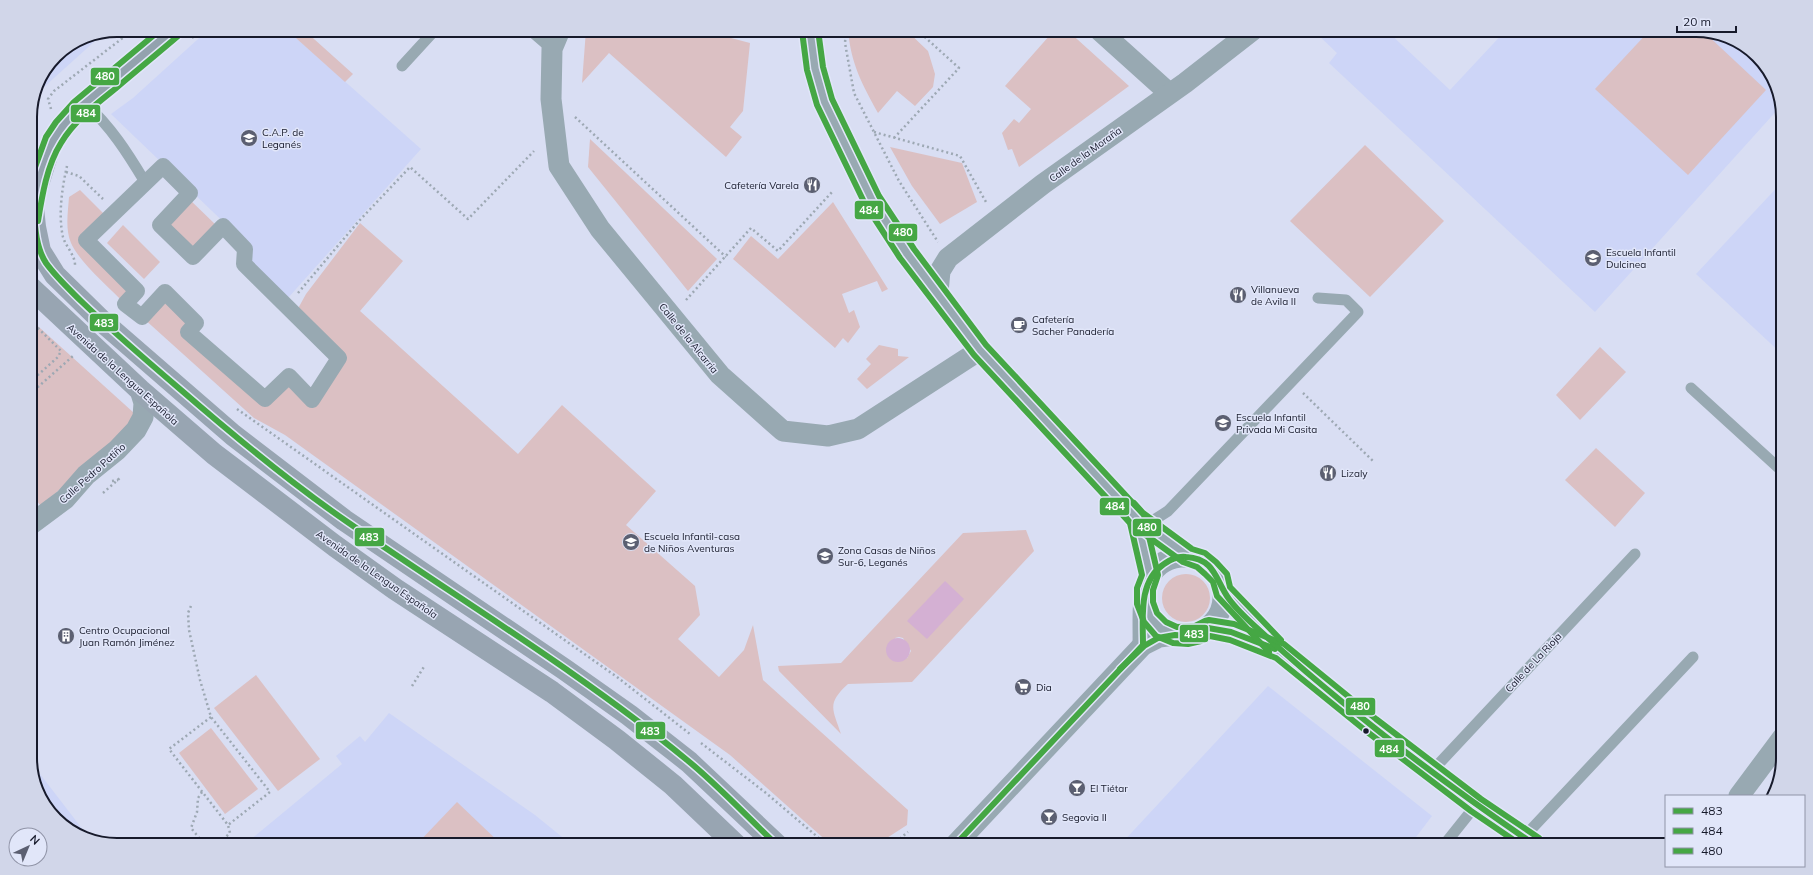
<svg xmlns="http://www.w3.org/2000/svg" width="1813" height="875" font-family="Mulish,sans-serif">
	<style>
		.built { fill: #cdd5f7 }
		.green { fill: #dbc0c3; fill-rule: evenodd }
		.water { fill: #d4b0d3 }
		.lines { fill: none; stroke-linecap: round; stroke-linejoin: round }
		.path { stroke: #9da8b3; stroke-width: 2.5; stroke-dasharray: 2 3; stroke-linecap: butt }
		.service { stroke: #98a9b2; stroke-width: 11 }
		.pedestrian { stroke: #98a9b2; stroke-width: 16 }
		.minor { stroke: #98a9b2; stroke-width: 21 }
		.primary { stroke: #93a2ae; stroke-width: 22 }
		.trunk { stroke: #98a5b2; stroke-width: 22 }
		.bus-1-casing { stroke: #e1e6f9; stroke-width: 9 }
		.bus-2-casing { stroke: #e1e6f9; stroke-width: 9 }
		.bus-3-casing { stroke: #e1e6f9; stroke-width: 9 }
		.bus-1 { stroke: #45a744; stroke-width: 6 }
		.bus-2 { stroke: #45a744; stroke-width: 6 }
		.bus-3 { stroke: #45a744; stroke-width: 6 }
		.bus-dot { fill: #171a2b; stroke: #e1e6f9; stroke-width: 1.5 }
		.labels { text-anchor: middle; stroke-width: 3; stroke-linejoin: round; paint-order: stroke }
		.poi-label { font-size: 10px; fill: #171a2b; stroke: #e1e6f9; text-anchor: start }
		.street-label { font-size: 10px; fill: #171a2b; stroke: #e1e6f9 }
		.rim { fill: none; stroke: #171a2b; stroke-width: 2 }
		.line-badge { stroke: #e1e6f9; stroke-width: 1.5 }
		.badge-label { font-size: 11px; text-anchor: middle; font-weight: bold; fill: #fff }
	</style>
	<rect width="100%" height="100%" fill="#d9def3"/>
	<g class="built">
		<polygon points="208,30 287,30 421,149 288,298 249,261 237,235 111,114 133,98"/>
		<polygon points="1313,30 1386,30 1450,90 1506,30 1696,30 1727,37 1771,77 1781,106 1595,312 1329,63 1337,53"/>
		<polygon points="105,32 34,96 37,84 56,55 84,37"/>
		<polygon points="1783,181 1783,355 1696,274"/>
		<polygon points="1268,686 1432,816 1410,845 1120,845"/>
		<polygon points="389,713 535,815 572,845 244,845 342,764 336,756 360,736 365,742"/>
		<polygon points="30,761 90,839 79,836 45,806"/>
	</g>
	<g class="green">
		<polygon points="287,30 304,30 353,74 345,82"/>
		<polygon points="586,30 706,30 719,34 720,30 733,30 731,38 750,43 743,111 730,127 742,137 726,157 609,53 582,83"/>
		<path d="M848 30H906L928 51 935 74 933 87 915 106 897 91 878 113C862 84 851 64 848 30Z"/>
		<polygon points="1045,30 1067,30 1129,86 1019,167 1012,149 1008,150 1002,133 1014,119 1019,123 1031,109 1005,86 1050,35"/>
		<polygon points="1650,30 1696,30 1704,32 1766,90 1688,175 1595,89"/>
		<polygon points="590,139 717,259 688,291 588,167"/>
		<polygon points="1365,145 1444,221 1370,297 1290,221"/>
		<polygon points="890,147 962,163 977,202 940,224 912,186"/>
		<path d="M80 190 107 217 86 239 137 291 125 304C110 288 79 262 71 243 65 229 68 212 69 197Z"/>
		<polygon points="187,197 220,229 193,257 160,225"/>
		<polygon points="833,202 888,289 882,292 877,281 842,294 849,313 854,310 860,327 848,343 843,338 835,348 733,259 751,236 778,259"/>
		<polygon points="360,223 403,261 360,311 518,454 562,405 656,491 626,525 695,586 700,615 678,639 719,677 744,650 753,625 763,680 908,810 907,825 876,845 830,844 730,755 285,435 254,418 142,317 165,292 196,323 189,331 265,398 289,376 312,400 339,358 295,314 306,294"/>
		<polygon points="123,225 160,262 144,279 107,243"/>
		<polygon points="30,319 134,413 123,434 41,506 30,493"/>
		<polygon points="879,345 898,349 898,356 909,357 867,389 857,379 871,364 866,359"/>
		<polygon points="1600,347 1626,372 1580,420 1556,395"/>
		<polygon points="1596,448 1645,493 1615,527 1565,480"/>
		<path d="M1026 530 1034 551 912 682 848 684C826 704 833 709 841 734L779 671 778 666 841 663 963 533ZM899 637 903 638 911 651 907 658 895 638Z"/>
		<circle cx="1186" cy="598" r="24"/>
		<polygon points="256,675 320,759 278,791 214,708"/>
		<polygon points="211,728 258,789 225,814 179,753"/>
		<polygon points="457,802 502,845 417,844"/>
	</g>
	<g class="water">
		<polygon points="945,581 964,599 927,639 907,621"/>
		<circle cx="898" cy="650" r="12"/>
	</g>
	<g class="lines">
		<g class="path">
			<polyline points="846,30 845,43 854,93 899,181 938,242"/>
			<polyline points="192,38 201,30"/>
			<polyline points="51,109 48,99 54,91 133,30"/>
			<polyline points="575,117 726,257"/>
			<polyline points="874,132 960,156 986,202"/>
			<polyline points="894,138 959,68 917,30"/>
			<path d="M67 166C62 188 58 215 63 237 66 247 75 255 75 265"/>
			<polyline points="66,172 79,176 103,199"/>
			<polyline points="298,293 358,222 410,167 468,219 534,151"/>
			<polyline points="686,300 751,228 778,251 832,192"/>
			<polyline points="30,382 58,357 61,351 33,323 31,317"/>
			<polyline points="1303,393 1373,461"/>
			<polyline points="30,394 73,356"/>
			<polyline points="237,409 617,677 690,734"/>
			<polyline points="112,481 118,480"/>
			<polyline points="103,493 121,477"/>
			<polyline points="191,606 188,613 189,630 200,680 211,717 270,792 228,825"/>
			<polyline points="412,686 425,665"/>
			<polyline points="211,717 169,749 228,825 230,833 217,845"/>
			<polyline points="701,743 766,793 827,845"/>
			<polyline points="202,792 198,798 197,812 191,828 205,845"/>
			<polyline points="892,845 908,832"/>
		</g>
		<g class="service">
			<polyline points="530,30 552,49"/>
			<polyline points="402,66 435,30"/>
			<path d="M85 103C111 127 127 152 145 182"/>
			<polyline points="1691,388 1783,472"/>
			<polyline points="1146,525 1168,511 1358,312 1346,300 1318,298"/>
			<polyline points="1432,771 1635,554"/>
			<polyline points="1523,838 1693,657"/>
			<polyline points="1444,845 1476,805"/>
		</g>
		<polygon class="pedestrian" points="163,166 190,193 160,225 193,257 223,226 245,249 244,264 339,358 312,400 289,376 265,399 188,332 196,323 165,292 142,317 125,304 137,291 86,240"/>
		<g class="minor">
			<polyline points="560,30 552,49 551,99 559,166 600,229 720,375 783,431 828,436 858,429 980,350"/>
			<polyline points="810,30 815,69 824,102 872,200 907,254 980,350 996,367 1137,519 1188,556"/>
			<polyline points="1099,30 1169,93"/>
			<polyline points="938,292 940,271 948,258 1043,184 1185,83 1253,30"/>
			<polyline points="1137,519 1150,576"/>
			<polyline points="30,525 65,499 86,475 117,450 136,430 143,417 144,403 140,390"/>
			<path d="M1223 591C1272 650 1339 702 1400 747 1445 780 1488 814 1535 845"/>
			<polyline points="1208,628 1232,632 1274,648"/>
			<path d="M1143 645C1144 612 1136 562 1180 557 1196 556 1208 563 1217 575 1222 581 1223 590 1223 598 1222 635 1170 650 1150 617 1148 613 1146 607 1145 603"/>
			<polyline points="1739,796 1783,737"/>
			<polyline points="955,845 1143,645 1159,637 1175,635"/>
		</g>
		<polyline class="primary" points="34,197 49,149 62,127 79,108 173,30"/>
		<g class="trunk">
			<polyline points="30,177 34,197 30,220"/>
			<polyline points="33,208 35,227 40,251 55,275 105,324 233,435 344,520 564,669 629,715 689,762 777,845"/>
			<polyline points="30,287 140,390 214,454 335,546 395,589 552,692 617,740 673,785 736,845"/>
		</g>
		<g class="bus-1-casing">
			<g id="bus-1">
				<path d="M30 178C36 205 31 240 46 263 56 277 69 289 81 301 113 332 147 361 181 390 234 436 288 481 346 521 460 600 580 672 687 760 719 786 747 817 777 845"/>
				<polyline points="1120,669 1144,646 1158,638 1175,635 1188,636 1208,628 1231,632 1275,649"/>
				<path d="M955 845 1143 645C1143 618 1138 581 1164 564 1171 559 1178 556 1186 557 1216 559 1215 580 1229 599 1237 610 1248 620 1258 629 1344 708 1438 779 1535 845"/>
			</g>
		</g>
		<g class="bus-2-casing">
			<g id="bus-2">
				<polyline points="802,31 807,70 817,105 865,204 900,258 974,355 1130,523 1142,575 1137,588 1137,604 1144,622 1156,636 1173,643 1188,644 1201,641 1210,636 1230,640 1276,658 1366,731 1471,811 1521,845"/>
				<path d="M38 221C42 196 47 165 61 143 74 121 95 105 115 89 136 71 157 54 178 36"/>
				<polyline points="1122,513 1132,525 1183,562 1197,567 1205,574 1213,582 1217,596 1269,652"/>
			</g>
		</g>
		<g class="bus-3-casing">
			<g id="bus-3">
				<polyline points="818,30 823,67 832,99 879,196 914,249 986,345 1144,515 1158,575 1153,590 1153,602 1157,613 1166,622 1177,627 1195,626 1205,621 1209,620 1234,624 1284,644 1376,719 1481,799 1539,838"/>
				<polyline points="30,181 46,137 56,122 74,102 160,30"/>
				<polyline points="1134,503 1143,513 1192,549 1205,553 1216,562 1227,574 1230,587 1281,640"/>
			</g>
		</g>
		<use href="#bus-1" class="bus-1"/>
		<use href="#bus-2" class="bus-2"/>
		<use href="#bus-3" class="bus-3"/>
	</g>
	<defs>
		<g id="school-disc" transform="scale(0.9)"><circle r="9.5" fill="#5b5f71" stroke="#e1e6f9"/><path d="M0-5L7-2L0 1L-7-2ZM-4 1L0 2.5L4 1V4Q0 6-4 4Z" fill="#fff"/></g>
		<g id="restaurant-disc" transform="scale(0.9)"><circle r="9.5" fill="#5b5f71" stroke="#e1e6f9"/><path d="M-5-6h1v4h1v-4h1v4h1v-4h1v5L-1.5 .5V6h-2V.5L-5-1ZM5-6V6H3V1.5H1.5Q1.5-4 5-6Z" fill="#fff"/></g>
		<g id="cafe-disc" transform="scale(0.9)"><circle r="9.5" fill="#5b5f71" stroke="#e1e6f9"/><path d="M-5.5-4.5H6V0H3Q3 3.5 0 3.5H-2.5Q-5.5 3.5-5.5 0ZM3-3.2v2h1.7v-2ZM-6 4.5H4V6H-6Z" fill="#fff"/></g>
		<g id="building-disc" transform="scale(0.9)"><circle r="9.5" fill="#5b5f71" stroke="#e1e6f9"/><path d="M-4-6H4V6H1V3H-1V6H-4ZM-2.5-4.3h1.7v1.8h-1.7ZM.8-4.3h1.7v1.8H.8ZM-2.5-1h1.7V.8h-1.7ZM.8-1h1.7V.8H.8Z" fill="#fff"/></g>
		<g id="supermarket-disc" transform="scale(0.9)"><circle r="9.5" fill="#5b5f71" stroke="#e1e6f9"/><path d="M-6-5.5h2.5l.6 2H6L4.5 2H-2.5L-4.4-4H-6ZM-1.5 3.2a1.3 1.3 0 1 0 .1 0ZM3 3.2a1.3 1.3 0 1 0 .1 0Z" fill="#fff"/></g>
		<g id="bar-disc" transform="scale(0.9)"><circle r="9.5" fill="#5b5f71" stroke="#e1e6f9"/><path d="M-6-5H6L.8 .8V4.5H3.5V6h-7V4.5H-.8V.8Z" fill="#fff"/></g>
	</defs>
	<g fill-rule="evenodd">
		<use href="#school-disc" x="249" y="138"/>
		<use href="#restaurant-disc" x="812" y="185"/>
		<use href="#school-disc" x="1593" y="258"/>
		<use href="#restaurant-disc" x="1238" y="295"/>
		<use href="#cafe-disc" x="1019" y="325"/>
		<use href="#school-disc" x="1223" y="423"/>
		<use href="#restaurant-disc" x="1328" y="473"/>
		<use href="#school-disc" x="631" y="542"/>
		<use href="#school-disc" x="825" y="556"/>
		<use href="#building-disc" x="66" y="636"/>
		<use href="#supermarket-disc" x="1023" y="687"/>
		<use href="#bar-disc" x="1077" y="788"/>
		<use href="#bar-disc" x="1049" y="817"/>
	</g>
	<circle class="bus-dot" cx="1366" cy="731" r="3.5"/>
	<g class="labels">
		<g class="poi-label">
			<text x="262" y="136">C.A.P. de<tspan x="262" dy="12">Leganés</tspan></text>
			<text x="799" y="189" text-anchor="end">Cafetería Varela</text>
			<text x="1606" y="256">Escuela Infantil<tspan x="1606" dy="12">Dulcinea</tspan></text>
			<text x="1251" y="293">Villanueva<tspan x="1251" dy="12">de Avila II</tspan></text>
			<text x="1032" y="323">Cafetería<tspan x="1032" dy="12">Sacher Panadería</tspan></text>
			<text x="1236" y="421">Escuela Infantil<tspan x="1236" dy="12">Privada Mi Casita</tspan></text>
			<text x="1341" y="477">Lizaly</text>
			<text x="644" y="540">Escuela Infantil-casa<tspan x="644" dy="12">de Niños Aventuras</tspan></text>
			<text x="838" y="554">Zona Casas de Niños<tspan x="838" dy="12">Sur-6, Leganés</tspan></text>
			<text x="79" y="634">Centro Ocupacional<tspan x="79" dy="12">Juan Ramón Jiménez</tspan></text>
			<text x="1036" y="691">Dia</text>
			<text x="1090" y="792">El Tiétar</text>
			<text x="1062" y="821">Segovia II</text>
		</g>
		<g class="street-label">
			<text transform="translate(1085 154) rotate(-36)" y="4">Calle de la Moraña</text>
			<text transform="translate(689 338) rotate(51)" y="4">Calle de la Alcarria</text>
			<text transform="translate(123 374) rotate(42)" y="4">Avenida de la Lengua Española</text>
			<text transform="translate(92 473) rotate(-42)" y="4">Calle Pedro Patiño</text>
			<text transform="translate(377 574) rotate(35)" y="4">Avenida de la Lengua Española</text>
			<text transform="translate(1533 662) rotate(-47)" y="4">Calle de La Rioja</text>
		</g>
	</g>
	<path d="M0 0H1813V875H0ZM117 37H1696A80 80 0 0 1 1776 117V758A80 80 0 0 1 1696 838H117A80 80 0 0 1 37 758V117A80 80 0 0 1 117 37Z" fill="#d1d6e9" fill-rule="evenodd"/>
	<path class="rim" d="M117 37H1696A80 80 0 0 1 1776 117V758A80 80 0 0 1 1696 838H117A80 80 0 0 1 37 758V117A80 80 0 0 1 117 37Z"/>
	<g class="line-badge">
		<rect x="90" y="67" width="30" height="19" rx="4" fill="#45a744"/>
		<rect x="70" y="104" width="31" height="19" rx="4" fill="#45a744"/>
		<rect x="854" y="200" width="30" height="20" rx="4" fill="#45a744"/>
		<rect x="888" y="223" width="30" height="19" rx="4" fill="#45a744"/>
		<rect x="89" y="313" width="30" height="19" rx="4" fill="#45a744"/>
		<rect x="1099" y="497" width="31" height="19" rx="4" fill="#45a744"/>
		<rect x="1132" y="518" width="30" height="19" rx="4" fill="#45a744"/>
		<rect x="354" y="527" width="31" height="20" rx="4" fill="#45a744"/>
		<rect x="1179" y="624" width="30" height="19" rx="4" fill="#45a744"/>
		<rect x="1345" y="697" width="31" height="19" rx="4" fill="#45a744"/>
		<rect x="635" y="721" width="31" height="19" rx="4" fill="#45a744"/>
		<rect x="1374" y="739" width="31" height="19" rx="4" fill="#45a744"/>
	</g>
	<g class="badge-label">
		<text x="105" y="80">480</text>
		<text x="86" y="117">484</text>
		<text x="869" y="214">484</text>
		<text x="903" y="236">480</text>
		<text x="104" y="327">483</text>
		<text x="1115" y="510">484</text>
		<text x="1147" y="531">480</text>
		<text x="369" y="541">483</text>
		<text x="1194" y="638">483</text>
		<text x="1360" y="710">480</text>
		<text x="650" y="735">483</text>
		<text x="1389" y="753">484</text>
	</g>
	<rect x="1665" y="795" width="140" height="72" fill="#e1e6f9" stroke="#9094a7"/>
	<rect x="1673" y="808" width="20" height="6" fill="#45a744" stroke="#9094a7"/>
	<text x="1701" y="815" font-size="12" fill="#171a2b">483</text>
	<rect x="1673" y="828" width="20" height="6" fill="#45a744" stroke="#9094a7"/>
	<text x="1701" y="835" font-size="12" fill="#171a2b">484</text>
	<rect x="1673" y="848" width="20" height="6" fill="#45a744" stroke="#9094a7"/>
	<text x="1701" y="855" font-size="12" fill="#171a2b">480</text>
	<g transform="translate(28 847) rotate(44)"><circle r="19" fill="#e1e6f9" stroke="#9094a7"/>
	<path d="M0-3L7 15L0 10L-7 15Z" fill="#5b5f71"/>
	<text y="-6" font-size="11" font-weight="bold" text-anchor="middle" fill="#171a2b">N</text>
	</g>
	<path d="M1677 26v6h59v-6" fill="none" stroke="#171a2b" stroke-width="2"/>
	<text x="1683" y="26" font-size="12" fill="#171a2b" stroke="#e1e6f9" stroke-width="3" paint-order="stroke">20 m</text>
</svg>
